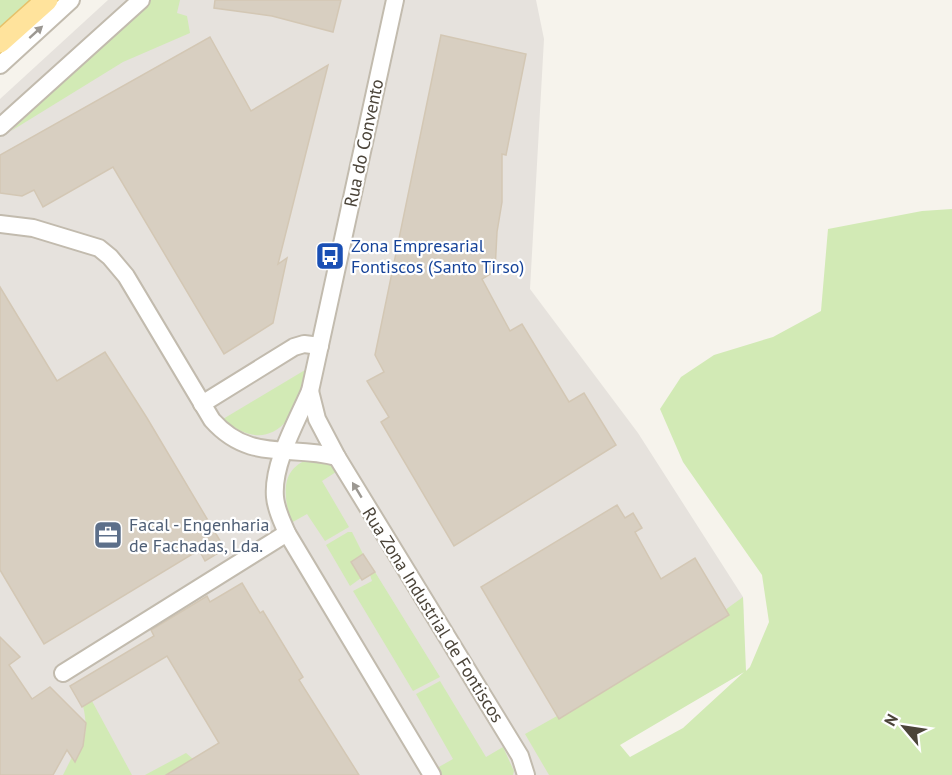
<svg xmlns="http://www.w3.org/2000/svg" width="952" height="775" font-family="'PT Sans',sans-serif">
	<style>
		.industrial { fill: #e6e2dd }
		.green { fill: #d2eab5; fill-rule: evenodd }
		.building { fill: #d8cfc1; stroke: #d3c7b4; stroke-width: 1.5 }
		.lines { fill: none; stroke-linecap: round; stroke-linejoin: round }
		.minor-casing { stroke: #c2bbae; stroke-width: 20 }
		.major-casing { stroke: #e6c16a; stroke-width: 24 }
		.minor { stroke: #fff; stroke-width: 16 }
		.major { stroke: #ffe39c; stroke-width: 21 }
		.oneway { fill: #9c9892 }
		.labels { text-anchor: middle; stroke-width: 4.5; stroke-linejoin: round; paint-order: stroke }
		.street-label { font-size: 18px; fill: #4b4439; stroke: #fff }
		.transit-label { font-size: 18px; fill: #164399; stroke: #fff; text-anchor: start }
		.service-label { font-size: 18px; fill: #4e5e75; stroke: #fff; text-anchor: start }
	</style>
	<rect width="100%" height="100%" fill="#f6f3ec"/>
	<polygon class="industrial" points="108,0 536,0 544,39 530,289 638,433 743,597 745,671 567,775 0,775 0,99"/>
	<g class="green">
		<polygon points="0,0 33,0 0,29"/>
		<polygon points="150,0 180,0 177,13 187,16 190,33 123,62 11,131"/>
		<path d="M952 209V775H549L525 734 557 716 559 718 728 616 725 610 743 597 746 671 750 667 769 622 762 575 683 462 660 409 681 377 714 355 773 337 821 311 828 229 922 211ZM744 672 683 728 630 757 620 745Z"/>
		<path d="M305 370C301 386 298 405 288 419 268 444 244 437 223 419Z"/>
		<path d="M307 460C320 460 328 460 336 472L322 481 349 527 325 541 307 514 291 523C285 500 278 471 307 460Z"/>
		<polygon points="348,532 352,532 363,554 351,562 361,578 350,586 326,545"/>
		<polygon points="375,572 440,677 413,691 353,591 372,581 370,575"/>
		<polygon points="440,681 486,757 503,747 514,771 513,775 442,775 437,768 453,759 416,694"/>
		<path d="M92 701 132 775H63L72 757 76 761C86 742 88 727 83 706Z"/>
		<polygon points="186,753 193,759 166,775 145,775"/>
	</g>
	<g class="building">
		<polygon points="215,0 341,0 333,32 272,16 214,8"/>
		<polygon points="441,35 526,54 506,155 502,154 502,202 497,232 495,271 482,279 510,331 522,324 569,402 584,393 616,445 454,546 381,422 389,417 367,381 384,372 375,355"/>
		<polygon points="210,37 251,111 328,65 278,264 287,258 273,323 224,354 113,167 43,207 34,190 22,196 0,193 0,155"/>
		<polygon points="0,287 57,381 105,352 147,418 225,549 205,561 199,550 44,644 0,570"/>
		<polygon points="617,505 625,518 633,513 642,528 635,532 661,579 695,558 729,615 559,719 481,587"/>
		<polygon points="363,554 375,572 362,580 351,562"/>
		<polygon points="242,583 260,613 263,611 303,677 299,680 359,775 166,775 219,743 167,656 82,707 70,686 154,636 151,630 207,596 210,602"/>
		<polygon points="0,637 20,657 9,665 32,699 50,687 86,723 83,746 75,762 67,750 53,775 0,775"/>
	</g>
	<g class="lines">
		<g class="minor-casing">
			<g id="minor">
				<path d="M395 0 310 391C297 421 272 464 275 497 276 510 282 521 287 533L432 775"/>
				<polyline points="0,65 71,0"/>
				<polyline points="0,127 141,0"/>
				<path d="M0 224 33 228 99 248 110 257 126 276 212 420C250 463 290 444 337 457"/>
				<polyline points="310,391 317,419 337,457 520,756 526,775"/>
				<polyline points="202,404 294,347 304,344 320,346"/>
				<polyline points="63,673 287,533"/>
			</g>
		</g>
		<g class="major-casing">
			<polyline id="major" points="0,42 47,0"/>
		</g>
		<use href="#minor" class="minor"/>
		<use href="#major" class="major"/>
	</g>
	<defs><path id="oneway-solid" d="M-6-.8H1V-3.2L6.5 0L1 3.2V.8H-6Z" transform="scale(1.5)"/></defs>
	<g class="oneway">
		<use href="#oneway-solid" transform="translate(36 32) rotate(-42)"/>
		<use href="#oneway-solid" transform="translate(357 490) rotate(-121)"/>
	</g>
	<defs>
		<g id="bus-square" transform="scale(1.5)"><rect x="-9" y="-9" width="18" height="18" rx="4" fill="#1a4fb4" stroke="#fff"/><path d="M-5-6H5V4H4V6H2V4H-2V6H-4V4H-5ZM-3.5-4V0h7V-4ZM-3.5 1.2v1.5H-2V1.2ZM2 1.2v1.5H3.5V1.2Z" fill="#fff"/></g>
		<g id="office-square" transform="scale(1.5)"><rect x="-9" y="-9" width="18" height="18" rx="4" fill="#5c6f8a" stroke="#fff"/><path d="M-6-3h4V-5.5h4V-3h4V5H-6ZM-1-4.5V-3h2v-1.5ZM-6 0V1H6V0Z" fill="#fff"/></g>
	</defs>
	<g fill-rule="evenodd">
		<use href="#bus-square" x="330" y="256"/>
		<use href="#office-square" x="108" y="535"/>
	</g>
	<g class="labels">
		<g class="street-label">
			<text transform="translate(364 143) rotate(-78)" y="6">Rua do Convento</text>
			<text transform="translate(433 615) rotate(58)" y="6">Rua Zona Industrial de Fontiscos</text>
		</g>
		<g class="transit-label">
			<text x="351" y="252">Zona Empresarial<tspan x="351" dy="21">Fontiscos (Santo Tirso)</tspan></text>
		</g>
		<g class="service-label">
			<text x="129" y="531">Facal - Engenharia<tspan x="129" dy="21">de Fachadas, Lda.</tspan></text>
		</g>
	</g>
	<g transform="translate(904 727) rotate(299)" stroke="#ffffff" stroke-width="4.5" paint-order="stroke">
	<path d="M0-4.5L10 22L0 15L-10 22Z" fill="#4b4439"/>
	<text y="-9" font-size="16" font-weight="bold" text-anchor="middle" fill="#4b4439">N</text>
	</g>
</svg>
